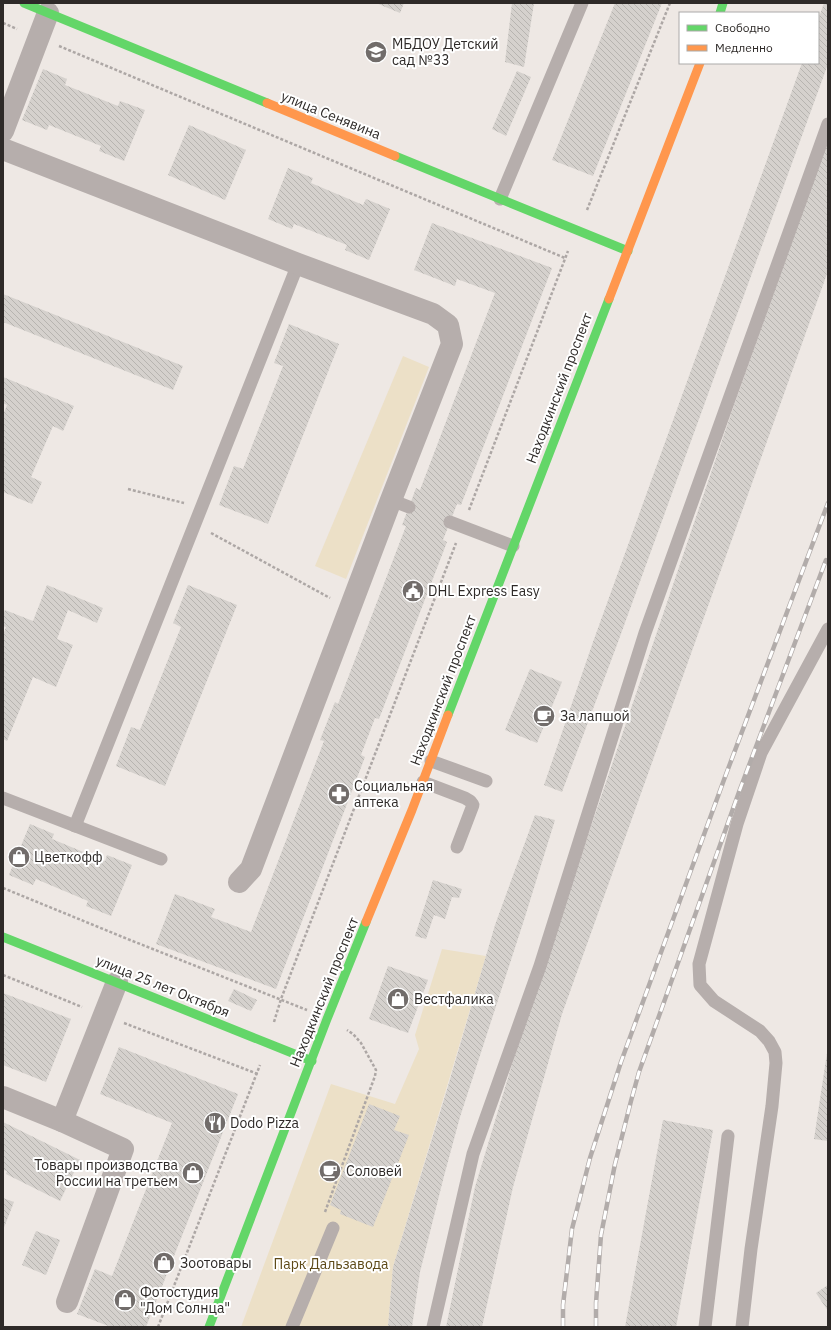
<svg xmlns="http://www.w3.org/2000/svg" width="831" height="1330" font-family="'IBM Plex Sans',sans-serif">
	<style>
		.park { fill: #ece0c7 }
		.building { fill: url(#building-back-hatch) }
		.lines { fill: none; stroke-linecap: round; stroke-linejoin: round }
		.path { stroke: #ada7a5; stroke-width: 2.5; stroke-dasharray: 3 2; stroke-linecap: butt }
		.lane { stroke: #b6aeac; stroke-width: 13 }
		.street { stroke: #b6aeac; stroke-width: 22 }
		.fast { stroke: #63d668; stroke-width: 9 }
		.slow { stroke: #ff974d; stroke-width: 9 }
		.rail-casing { stroke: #b2acaa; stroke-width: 4.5 }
		.rail { stroke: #fff; stroke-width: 3; stroke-dasharray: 9; stroke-linecap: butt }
		.labels { text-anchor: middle; stroke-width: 4; stroke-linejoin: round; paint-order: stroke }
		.poi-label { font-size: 14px; fill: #2e2a28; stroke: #fff; text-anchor: start }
		.street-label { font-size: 14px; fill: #2e2a28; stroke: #fff }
		.park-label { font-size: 14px; fill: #5d4917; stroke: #fff }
	</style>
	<defs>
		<pattern id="building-back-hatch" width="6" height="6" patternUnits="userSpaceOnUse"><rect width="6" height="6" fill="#d5d1cd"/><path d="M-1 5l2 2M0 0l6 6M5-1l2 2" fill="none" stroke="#b7b4b0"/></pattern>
	</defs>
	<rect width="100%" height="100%" fill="#eee8e4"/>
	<g class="park">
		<polygon points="403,356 429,367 346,579 315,566"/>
		<polygon points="442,949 486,956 393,1267 388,1327 241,1327 331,1084 395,1104 419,1049 415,1035"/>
	</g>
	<g class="building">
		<polygon points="376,3 404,3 400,13"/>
		<polygon points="512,3 534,3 524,67 505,62"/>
		<polygon points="615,3 662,3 593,176 552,160"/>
		<polygon points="824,3 828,3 828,64 618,642 562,792 544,785 593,642 802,63 818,63 818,20"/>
		<polygon points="43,69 67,79 65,85 118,106 120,101 145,110 124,161 99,151 101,146 49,125 47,130 22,120"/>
		<polygon points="517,71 531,77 506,136 492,129"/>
		<polygon points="189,125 246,150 225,200 168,175"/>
		<polygon points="828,140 828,271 562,1014 513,1187 482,1327 446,1327 475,1187 527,1015 732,411"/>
		<polygon points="288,168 313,178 311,183 363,205 366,199 390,209 369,260 345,250 347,245 294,224 292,229 268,219"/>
		<polygon points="432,223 552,268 461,505 457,504 443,540 447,542 379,719 375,718 361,755 365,757 276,989 156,944 175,894 215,909 211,917 251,932 324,741 320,740 335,702 338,704 406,526 402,525 409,507 416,488 420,490 495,293 457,279 455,286 414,270"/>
		<polygon points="3,294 183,366 173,390 3,322"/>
		<polygon points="289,324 339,344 268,524 219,505 234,466 243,469 283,366 274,363"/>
		<polygon points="3,377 74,406 63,431 53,426 31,477 42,482 32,504 3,492 3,415 7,405 3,403"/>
		<polygon points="47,585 103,608 97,623 68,610 57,639 73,645 56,687 33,677 7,741 3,739 3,635 6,627 3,626 3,614 5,610 33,621"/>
		<polygon points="188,585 237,605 165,786 116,766 131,727 140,730 181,627 173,623"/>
		<polygon points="530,669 562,682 537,743 505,730"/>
		<polygon points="535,815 555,820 524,920 460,1117 444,1176 420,1272 412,1327 388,1327 393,1267 448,1086 495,925"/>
		<polygon points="30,824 54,834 52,839 105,861 107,855 132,865 111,916 86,906 88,901 36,879 33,885 9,875"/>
		<polygon points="433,880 462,889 459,898 452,897 445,919 434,915 426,939 415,936"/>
		<polygon points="388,966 428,980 408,1033 369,1019"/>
		<polygon points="234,989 257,1000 251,1011 228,1001"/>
		<polygon points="3,993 71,1019 46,1082 3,1065"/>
		<polygon points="119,1047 238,1094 146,1327 111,1327 77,1314 95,1269 112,1276 172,1123 100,1094"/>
		<polygon points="827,1053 828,1053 828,1141 814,1139"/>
		<polygon points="369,1104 400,1116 394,1130 409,1135 373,1227 340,1214 341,1210 330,1205"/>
		<polygon points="663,1120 713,1130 676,1327 625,1327"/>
		<polygon points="3,1122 80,1160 60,1201 6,1174 7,1171 3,1170"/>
		<polygon points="3,1198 14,1202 3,1230"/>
		<polygon points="36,1231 60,1240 46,1275 22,1265"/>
		<polygon points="828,1285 828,1311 816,1293"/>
	</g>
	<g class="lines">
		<g class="path">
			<polyline points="3,23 17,29"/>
			<polyline points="59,46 565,258"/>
			<polyline points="587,210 670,3"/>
			<polyline points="128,489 184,503"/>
			<polyline points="469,510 568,251"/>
			<polyline points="211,533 330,598"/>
			<polyline points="3,888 130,940 307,1010"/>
			<polyline points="3,975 82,1007"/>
			<polyline points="274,1022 281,999 456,543"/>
			<polyline points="124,1023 258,1074"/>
			<polyline points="325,1212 375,1076 376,1070 361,1043 353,1034 347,1030"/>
			<polyline points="158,1327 260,1065"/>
		</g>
		<g class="lane">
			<polyline points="500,199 582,3"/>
			<polyline points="391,500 409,507"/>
			<polyline points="450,522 513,546"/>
			<polyline points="431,761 486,781"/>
			<polyline points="423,782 465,798 470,801 473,805 457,847"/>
			<polyline points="3,798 161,859"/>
			<polyline points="75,826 298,264"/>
			<polyline points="292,1327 333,1228"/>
			<polyline points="433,1327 473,1154 540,966 645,633 828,124"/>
			<polyline points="705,1327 728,1136"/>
			<polyline points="742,1327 751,1249 772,1106 776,1063 775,1052 769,1041 760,1031 714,1001 700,985 699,964 737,824 761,753 828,629"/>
		</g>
		<g class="street">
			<polyline points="3,131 48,13"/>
			<polyline points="3,149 298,264 433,314 448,325 452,344 391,500 251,869 239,882"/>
			<polyline points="3,1097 62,1121"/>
			<polyline points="67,1302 123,1149 62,1121 117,982"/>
		</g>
		<g class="fast">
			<polyline points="24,3 267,103"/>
			<polyline points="720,13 723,3"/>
			<polyline points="395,156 628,251"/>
			<polyline points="448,715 609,299"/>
			<polyline points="3,937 312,1061"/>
			<polyline points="209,1327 327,1019 366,922"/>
		</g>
		<g class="slow">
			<polyline points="267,103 395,156"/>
			<polyline points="609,299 700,63"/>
			<polyline points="366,922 412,810 448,715"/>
		</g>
		<g class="rail-casing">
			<g id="rail">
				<polyline points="563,1327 563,1305 572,1229 590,1158 621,1062 725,777 828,503"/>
				<polyline points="596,1327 596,1303 601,1235 615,1164 631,1101 639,1072 739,792 826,560"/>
			</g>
		</g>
		<use href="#rail" class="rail"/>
	</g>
	<defs>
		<g id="school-disc" transform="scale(1.15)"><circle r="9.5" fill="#716c6a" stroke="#fff"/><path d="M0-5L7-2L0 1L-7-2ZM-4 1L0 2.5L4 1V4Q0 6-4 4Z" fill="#fff"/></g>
		<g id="civic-disc" transform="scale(1.15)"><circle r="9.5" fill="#716c6a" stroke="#fff"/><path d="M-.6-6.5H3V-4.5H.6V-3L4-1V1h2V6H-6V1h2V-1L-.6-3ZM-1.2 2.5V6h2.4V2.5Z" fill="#fff"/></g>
		<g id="cafe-disc" transform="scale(1.15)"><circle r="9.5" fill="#716c6a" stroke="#fff"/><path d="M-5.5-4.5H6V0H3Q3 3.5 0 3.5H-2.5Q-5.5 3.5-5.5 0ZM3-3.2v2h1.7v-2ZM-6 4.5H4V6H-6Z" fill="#fff"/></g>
		<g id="pharmacy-disc" transform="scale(1.15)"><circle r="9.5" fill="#716c6a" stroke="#fff"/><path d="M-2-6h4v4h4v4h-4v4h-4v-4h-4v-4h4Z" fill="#fff"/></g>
		<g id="shop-disc" transform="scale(1.15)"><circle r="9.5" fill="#716c6a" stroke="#fff"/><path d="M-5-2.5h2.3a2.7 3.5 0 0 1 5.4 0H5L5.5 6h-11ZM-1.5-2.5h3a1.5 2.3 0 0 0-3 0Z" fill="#fff"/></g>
		<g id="restaurant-disc" transform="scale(1.15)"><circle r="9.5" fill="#716c6a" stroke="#fff"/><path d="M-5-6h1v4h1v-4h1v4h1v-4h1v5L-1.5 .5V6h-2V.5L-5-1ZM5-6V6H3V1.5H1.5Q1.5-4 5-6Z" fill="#fff"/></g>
	</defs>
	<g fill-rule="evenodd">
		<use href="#school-disc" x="376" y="52"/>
		<use href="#civic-disc" x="413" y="591"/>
		<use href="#cafe-disc" x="544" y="716"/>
		<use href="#pharmacy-disc" x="339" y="794"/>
		<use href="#shop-disc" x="19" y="857"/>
		<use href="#shop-disc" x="398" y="999"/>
		<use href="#restaurant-disc" x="215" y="1123"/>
		<use href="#cafe-disc" x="330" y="1171"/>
		<use href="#shop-disc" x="193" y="1173"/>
		<use href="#shop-disc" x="164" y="1263"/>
		<use href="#shop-disc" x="125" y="1300"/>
	</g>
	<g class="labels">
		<g class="poi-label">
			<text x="392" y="49">МБДОУ Детский<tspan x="392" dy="16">сад №33</tspan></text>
			<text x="428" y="596">DHL Express Easy</text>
			<text x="560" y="721">За лапшой</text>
			<text x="354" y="791">Социальная<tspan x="354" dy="16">аптека</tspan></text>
			<text x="34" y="862">Цветкофф</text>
			<text x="414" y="1004">Вестфалика</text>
			<text x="230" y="1128">Dodo Pizza</text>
			<text x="178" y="1170" text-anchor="end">Товары производства<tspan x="178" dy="16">России на третьем</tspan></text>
			<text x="346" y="1176">Соловей</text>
			<text x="180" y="1268">Зоотовары</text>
			<text x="140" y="1297">Фотостудия<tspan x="140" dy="16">"Дом Солнца"</tspan></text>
		</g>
		<g class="street-label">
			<text transform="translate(331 115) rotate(22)" y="5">улица Сенявина</text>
			<text transform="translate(559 388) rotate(-69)" y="5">Находкинский проспект</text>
			<text transform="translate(443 690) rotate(-69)" y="5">Находкинский проспект</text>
			<text transform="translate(163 986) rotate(22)" y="5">улица 25 лет Октября</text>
			<text transform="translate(324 992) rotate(-68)" y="5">Находкинский проспект</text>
		</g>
		<g class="park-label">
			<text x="331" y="1269">Парк Дальзавода</text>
		</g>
	</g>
	<rect width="831" height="1330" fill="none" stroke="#2e2a28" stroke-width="8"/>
	<rect x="679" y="12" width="140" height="52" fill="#ffffff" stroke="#abaaa9"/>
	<rect x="687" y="25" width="20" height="6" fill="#63d668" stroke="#abaaa9"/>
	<text x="715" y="32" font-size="12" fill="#2e2a28">Свободно</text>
	<rect x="687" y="45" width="20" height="6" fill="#ff974d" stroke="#abaaa9"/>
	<text x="715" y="52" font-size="12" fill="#2e2a28">Медленно</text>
</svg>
